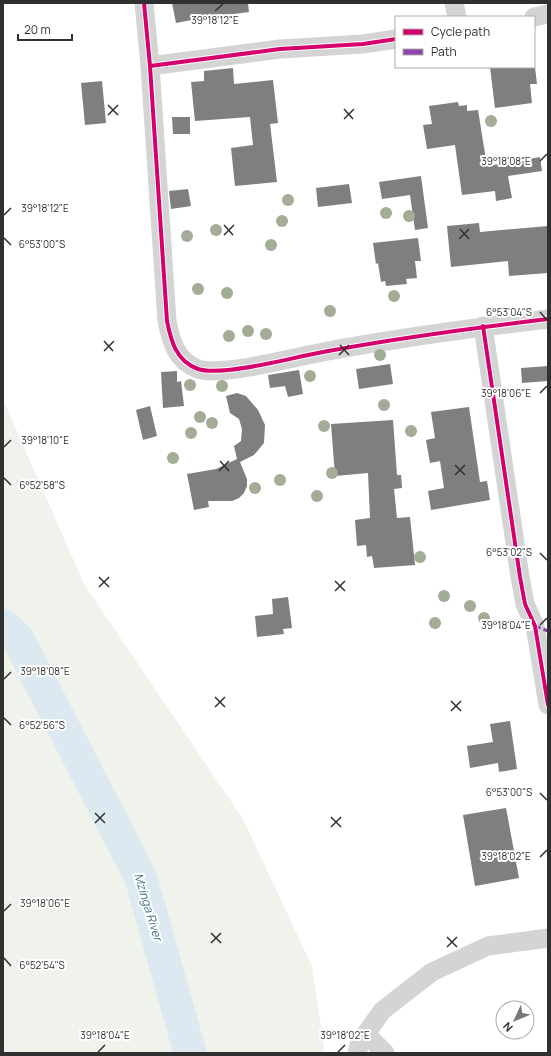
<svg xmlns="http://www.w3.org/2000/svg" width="551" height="1056" font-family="Manrope,sans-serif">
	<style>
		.green { fill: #f0f3ec }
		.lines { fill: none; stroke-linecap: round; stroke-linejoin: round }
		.river { stroke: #dde9f0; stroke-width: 33 }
		.building { fill: #7f7f7f }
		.minor { stroke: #d4d4d4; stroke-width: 19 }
		.quiet { stroke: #8e44ad; stroke-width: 3; stroke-dasharray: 6 3; stroke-linecap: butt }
		.cycleway-casing { stroke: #fff; stroke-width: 6 }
		.cycleway { stroke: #d6006c; stroke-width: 4 }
		.tree { fill: #a2ac96 }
		.ticks { fill: none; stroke: #303030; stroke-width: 1.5 }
		.labels { text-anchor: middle; stroke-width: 4; stroke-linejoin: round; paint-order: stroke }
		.water-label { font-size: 12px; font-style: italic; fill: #45738b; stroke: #fff }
		.ticks-label { font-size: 10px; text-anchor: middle; fill: #303030; stroke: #fff; stroke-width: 4; stroke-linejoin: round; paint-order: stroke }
	</style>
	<rect width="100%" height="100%" fill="#fff"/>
	<polygon class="green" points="3,399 84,584 243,819 312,966 325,1053 3,1053"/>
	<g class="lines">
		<polyline class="river" points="3,625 18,639 141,878 190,1053"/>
	</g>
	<g class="building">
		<polygon points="172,3 248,3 249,12 197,19 176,23"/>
		<polygon points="490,67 535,67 537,84 530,84 532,103 495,108"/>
		<polygon points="233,68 234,84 273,80 278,123 270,124 277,182 235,186 231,148 253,145 250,117 195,121 191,82 204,81 204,71"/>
		<polygon points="102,81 106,123 85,125 81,83"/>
		<polygon points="458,102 459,106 467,105 467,111 478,110 487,166 540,157 542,171 508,176 512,198 496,201 495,191 462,195 455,145 427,149 423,125 432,124 429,106"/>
		<polygon points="172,117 190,117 190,134 173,134"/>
		<polygon points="421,176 428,228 415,230 410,195 382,199 379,182"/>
		<polygon points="349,184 352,203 318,207 316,188"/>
		<polygon points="188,189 191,206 171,209 169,191"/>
		<polygon points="479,223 480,232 548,226 548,273 509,276 508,261 451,267 447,226"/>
		<polygon points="418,238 421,261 415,261 417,278 406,279 407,284 386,286 385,281 381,282 378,263 376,264 373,243"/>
		<polygon points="390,364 393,384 359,389 356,369"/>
		<polygon points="548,366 548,381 522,383 521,368"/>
		<polygon points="299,370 303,394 288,397 285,386 270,388 268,375"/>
		<polygon points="177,371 177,382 181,381 184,406 163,408 161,372"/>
		<polygon points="237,393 246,396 258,410 265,425 264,443 254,455 240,462 247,479 247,486 244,493 239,498 232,501 208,501 209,507 194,510 187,474 216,469 237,459 234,446 241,441 242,429 239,419 230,413 226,396"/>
		<polygon points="150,406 157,436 143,440 136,410"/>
		<polygon points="469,407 480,482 487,481 490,500 431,510 428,491 444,488 440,461 430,463 426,440 435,438 431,412"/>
		<polygon points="393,420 397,475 401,475 402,488 394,489 397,518 410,517 415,565 374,568 372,556 367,557 366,545 357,546 355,520 370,518 368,473 335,476 331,424"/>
		<polygon points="288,597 292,628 283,629 284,634 257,637 255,616 273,614 272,599"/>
		<polygon points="510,721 517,769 499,772 498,763 470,768 467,746 493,742 490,724"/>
		<polygon points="506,808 519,878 475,886 463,815"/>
	</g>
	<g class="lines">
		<g class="minor">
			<path d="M144 3 150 66 167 321C171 341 176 361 198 369 207 372 218 371 228 370 260 367 291 358 323 352 397 338 473 328 548 319"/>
			<polyline points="454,3 457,17"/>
			<polyline points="534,17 548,14"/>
			<polyline points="150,66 280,49 363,44 396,39"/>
			<polyline points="483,326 520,577 525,604 535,626 548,705"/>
			<polyline points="366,1034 385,1053"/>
			<polyline points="357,1053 360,1042 382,1011 401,996 432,972 488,946 548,938"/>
		</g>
		<polyline class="quiet" points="535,626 548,631"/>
		<g class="cycleway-casing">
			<g id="cycleway">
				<path d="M144 3 150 66 167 321C171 341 176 361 198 369 207 372 218 371 228 370 260 367 291 358 323 352 397 338 473 328 548 319"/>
				<polyline points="150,66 280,49 363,44 396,39"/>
				<polyline points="483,326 520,577 525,604 535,626 548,705"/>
			</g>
		</g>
		<use href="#cycleway" class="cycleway"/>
	</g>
	<g class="tree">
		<circle cx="491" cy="121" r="6"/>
		<circle cx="288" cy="200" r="6"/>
		<circle cx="386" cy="213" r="6"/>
		<circle cx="409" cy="216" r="6"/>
		<circle cx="282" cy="221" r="6"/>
		<circle cx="216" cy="230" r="6"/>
		<circle cx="187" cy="236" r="6"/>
		<circle cx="271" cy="245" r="6"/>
		<circle cx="198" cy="289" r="6"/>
		<circle cx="227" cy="293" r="6"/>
		<circle cx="394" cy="296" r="6"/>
		<circle cx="330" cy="311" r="6"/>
		<circle cx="248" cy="331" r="6"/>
		<circle cx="266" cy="334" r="6"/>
		<circle cx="229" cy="336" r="6"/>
		<circle cx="380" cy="355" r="6"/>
		<circle cx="310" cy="376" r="6"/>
		<circle cx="190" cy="385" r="6"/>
		<circle cx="222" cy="386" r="6"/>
		<circle cx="384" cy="405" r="6"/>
		<circle cx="200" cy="417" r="6"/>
		<circle cx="212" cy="423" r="6"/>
		<circle cx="324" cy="426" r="6"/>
		<circle cx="411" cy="431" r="6"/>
		<circle cx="191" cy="433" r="6"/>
		<circle cx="173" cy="458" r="6"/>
		<circle cx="332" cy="473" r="6"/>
		<circle cx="280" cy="480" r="6"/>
		<circle cx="255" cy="488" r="6"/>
		<circle cx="317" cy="496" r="6"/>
		<circle cx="420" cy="557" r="6"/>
		<circle cx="444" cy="596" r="6"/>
		<circle cx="470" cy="606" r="6"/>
		<circle cx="484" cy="618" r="6"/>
		<circle cx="435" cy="623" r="6"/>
	</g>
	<path class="ticks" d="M215 11 223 4M108 105 118 115M344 109 353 119M108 115 118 105M344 119 354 109M540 161 547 154M4 215 11 208M224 225 233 235M460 229 469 239M224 235 234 225M4 238 11 245M459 239 469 229M540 312 547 320M104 341 113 351M340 345 349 355M104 351 114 341M339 355 349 345M540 393 547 386M4 447 11 440M220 461 229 471M455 465 465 475M219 471 229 461M455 475 465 465M4 478 11 485M540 553 547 560M99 577 109 587M335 581 345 591M99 587 109 577M335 591 345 581M540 625 547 618M4 679 11 672M215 697 225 707M451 701 461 711M215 707 225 697M451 711 461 701M4 718 11 725M540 793 547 800M95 813 105 823M331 817 341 827M95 823 105 813M331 827 341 817M540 857 547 850M4 911 11 904M211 933 221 943M447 937 457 947M211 943 221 933M447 947 457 937M4 958 11 966M98 1052 105 1045M338 1052 345 1045"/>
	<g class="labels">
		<g class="water-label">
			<text transform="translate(148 907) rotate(73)" y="4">Mzinga River</text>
		</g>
	</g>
	<g class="ticks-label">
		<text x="215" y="24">39°18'12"E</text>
		<text x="506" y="165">39°18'08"E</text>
		<text x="45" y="212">39°18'12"E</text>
		<text x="42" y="248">6°53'00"S</text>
		<text x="509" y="316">6°53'04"S</text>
		<text x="506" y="397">39°18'06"E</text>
		<text x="45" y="444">39°18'10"E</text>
		<text x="42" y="489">6°52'58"S</text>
		<text x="509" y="556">6°53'02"S</text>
		<text x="506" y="629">39°18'04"E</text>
		<text x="45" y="675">39°18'08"E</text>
		<text x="42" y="729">6°52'56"S</text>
		<text x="509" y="796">6°53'00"S</text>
		<text x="506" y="860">39°18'02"E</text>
		<text x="45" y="907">39°18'06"E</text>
		<text x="42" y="969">6°52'54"S</text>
		<text x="105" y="1039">39°18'04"E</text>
		<text x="345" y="1039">39°18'02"E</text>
	</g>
	<rect width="551" height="1056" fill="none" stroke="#303030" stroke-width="8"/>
	<rect x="395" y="16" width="140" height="52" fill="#ffffff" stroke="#acacac"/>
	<rect x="403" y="29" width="20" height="6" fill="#d6006c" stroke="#acacac"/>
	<text x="431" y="36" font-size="12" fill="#303030">Cycle path</text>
	<rect x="403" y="49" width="20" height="6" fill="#8e44ad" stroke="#acacac"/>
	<text x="431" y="56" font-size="12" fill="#303030">Path</text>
	<g transform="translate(515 1020) rotate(226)"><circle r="19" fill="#ffffff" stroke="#acacac"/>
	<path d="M0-3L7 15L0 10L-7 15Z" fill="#787878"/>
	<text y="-6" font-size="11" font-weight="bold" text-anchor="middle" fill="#303030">N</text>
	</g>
	<path d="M18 34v6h54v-6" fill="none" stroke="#303030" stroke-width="2"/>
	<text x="24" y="34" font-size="12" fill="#303030" stroke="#ffffff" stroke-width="3" paint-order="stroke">20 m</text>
</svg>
